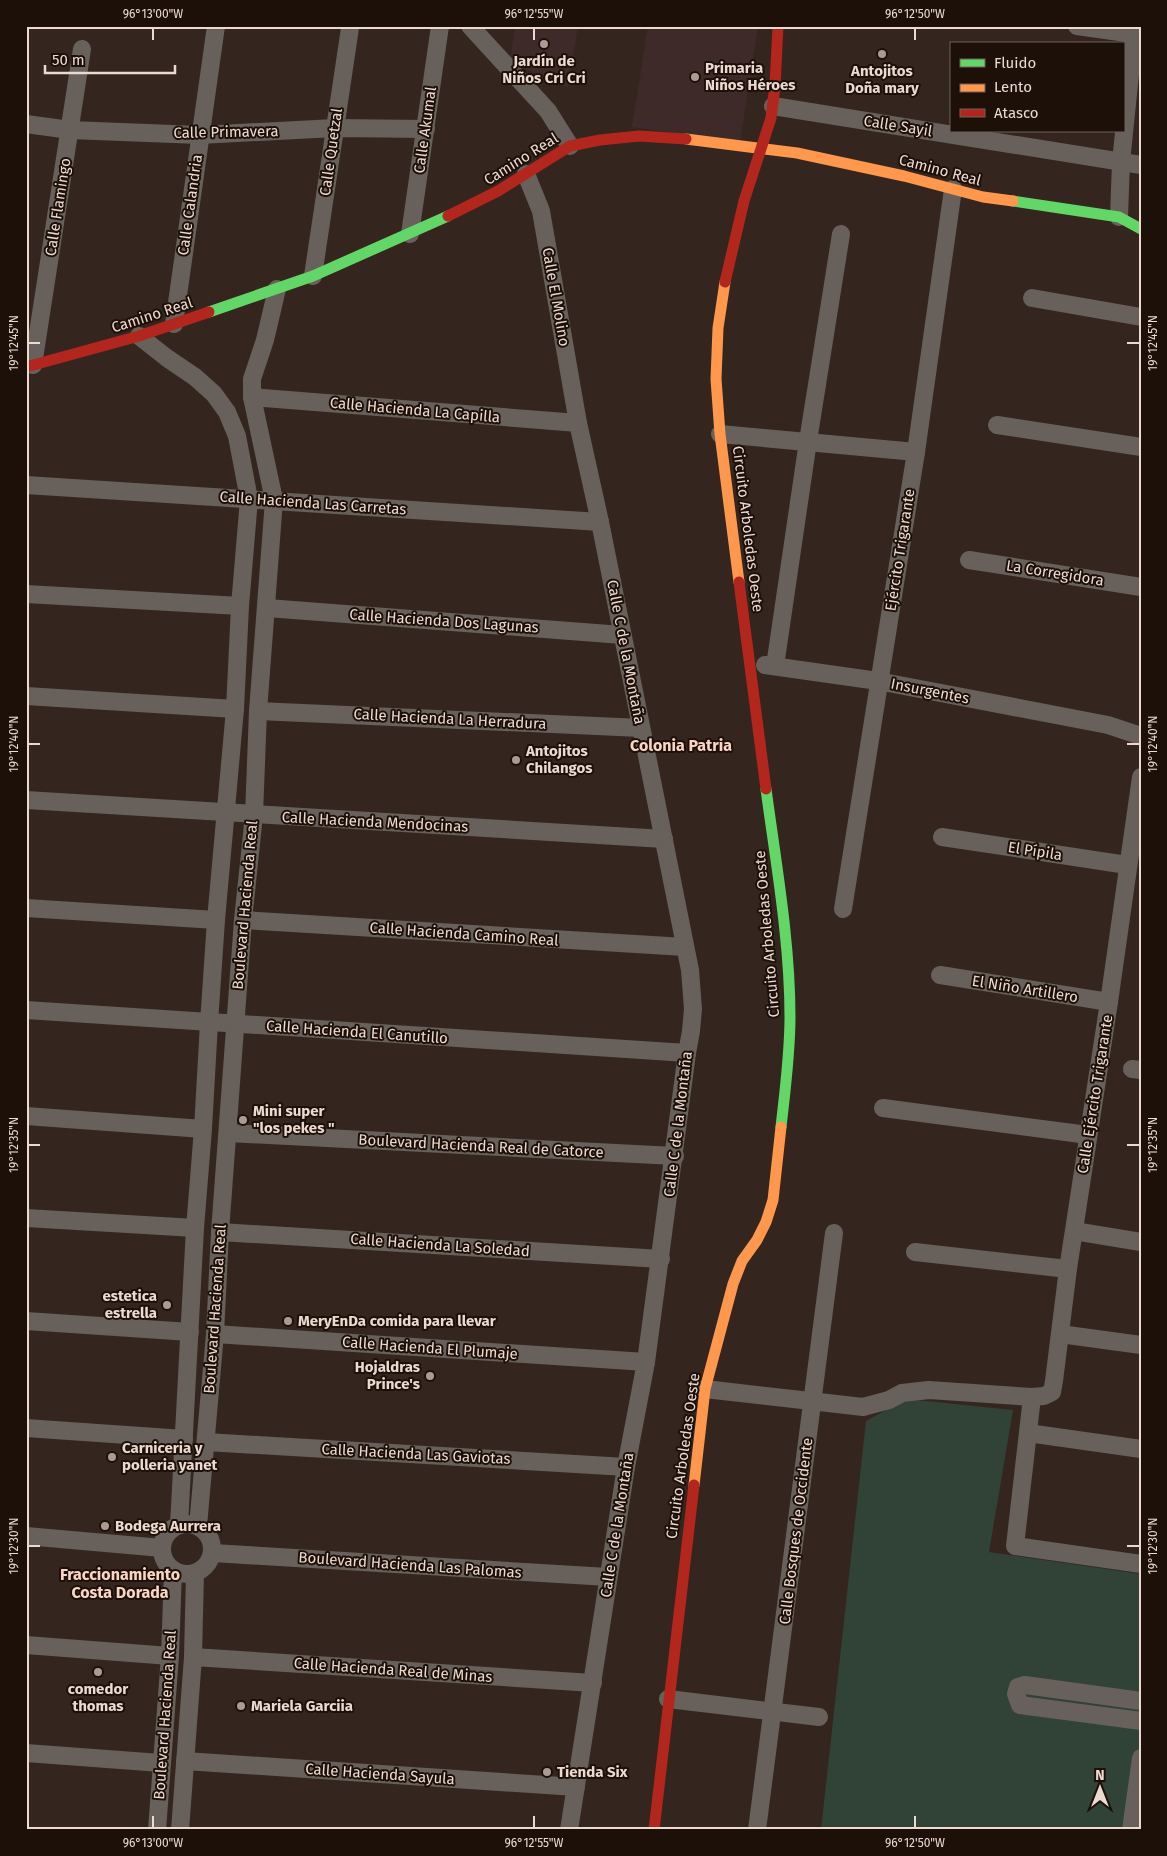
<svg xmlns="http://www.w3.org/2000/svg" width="1167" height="1856" font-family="'Fira Sans',sans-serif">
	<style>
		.education { fill: #3e2b29 }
		.green { fill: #314237 }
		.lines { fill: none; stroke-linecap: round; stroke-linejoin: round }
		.street { stroke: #67605b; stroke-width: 18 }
		.fast { stroke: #63d668; stroke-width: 11 }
		.slow { stroke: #ff974d; stroke-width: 11 }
		.jam { stroke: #b3261e; stroke-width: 11 }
		.ticks { fill: none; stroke: #ecdad1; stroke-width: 2 }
		.poi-dot { fill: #ac9b92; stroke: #1c1009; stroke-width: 2 }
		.labels { text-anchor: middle; stroke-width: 4; stroke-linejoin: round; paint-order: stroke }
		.poi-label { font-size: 15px; font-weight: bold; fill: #ecdad1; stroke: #1c1009; text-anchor: start }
		.street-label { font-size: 15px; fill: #ecdad1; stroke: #1c1009 }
		.neighbourhood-label { font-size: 16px; font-weight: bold; fill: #fad5c3; stroke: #1c1009 }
		.neatline { fill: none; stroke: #ecdad1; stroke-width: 2 }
		.ticks-label { font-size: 12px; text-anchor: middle; fill: #ecdad1 }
	</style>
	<rect width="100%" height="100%" fill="#34261e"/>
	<g class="education">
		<polygon points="515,26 578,26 568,88 510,62"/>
		<polygon points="648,26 758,26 740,142 632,127"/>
	</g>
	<polygon class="green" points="906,1399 1013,1410 989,1552 1141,1574 1141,1830 821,1830 866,1421"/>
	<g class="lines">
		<g class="street">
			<polyline points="470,26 548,111 570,146"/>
			<polyline points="1077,26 1141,35"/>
			<polyline points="773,106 1141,165"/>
			<polyline points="26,124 70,130 199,135 335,128 426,129"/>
			<polyline points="526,174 541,211 578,423 600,522 690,970 693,1009 691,1031 687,1053 646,1362 626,1467 569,1830"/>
			<polyline points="1119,217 1121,162 1135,26"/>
			<polyline points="410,234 440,26"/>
			<polyline points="313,276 350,28"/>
			<polyline points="1032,298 1141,317"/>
			<polyline points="174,324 216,26"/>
			<polyline points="139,336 167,358 195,377 214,394 227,412 237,436 249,499 240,606 235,709 216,920 209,1023 203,1129 195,1228 179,1525"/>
			<polyline points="33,365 82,49"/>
			<polyline points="252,397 578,423"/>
			<polyline points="997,425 1141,447"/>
			<polyline points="720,434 916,452"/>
			<polyline points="26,485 600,522"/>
			<polyline points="969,560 1141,587"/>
			<polyline points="26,594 240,606"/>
			<polyline points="267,608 622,635"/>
			<polyline points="765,665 878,681 1108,725 1141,736"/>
			<polyline points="775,666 808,441 841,234"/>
			<polyline points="26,696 235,709"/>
			<polyline points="258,711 641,728"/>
			<polyline points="26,800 664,839"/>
			<polyline points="942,837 1127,865"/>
			<polyline points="26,908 216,920"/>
			<polyline points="843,909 916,452 953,189"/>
			<polyline points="243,920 685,947"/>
			<polyline points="940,975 1109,1002"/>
			<polyline points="26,1010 687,1053"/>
			<polyline points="1132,1069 1141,1070"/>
			<polyline points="883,1108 1088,1135"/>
			<polyline points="26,1116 203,1129"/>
			<polyline points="228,1133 675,1156"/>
			<polyline points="26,1218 195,1228"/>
			<polyline points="1074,1231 1141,1242"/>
			<polyline points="220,1232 661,1259"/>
			<polyline points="915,1252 1068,1269"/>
			<polyline points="26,1321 190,1332"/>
			<polyline points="215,1334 646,1362"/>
			<polyline points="1060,1334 1141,1345"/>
			<polyline points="705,1389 863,1407 889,1400 902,1393 929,1390 1032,1397 1044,1396 1052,1392 1054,1381 1068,1269 1109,1002 1141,777"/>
			<polyline points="1032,1397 1015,1546 1141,1564"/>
			<polyline points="26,1428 184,1439"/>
			<polyline points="1028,1433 1141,1449"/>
			<polyline points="206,1442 626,1467"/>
			<circle cx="187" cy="1549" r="25"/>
			<polyline points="198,1526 215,1334 220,1232 243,920 254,815 258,711 274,500 252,397 252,379 265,340 277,289"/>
			<polyline points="26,1536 162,1548"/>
			<polyline points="213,1553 608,1577"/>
			<polyline points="26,1645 170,1656"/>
			<polyline points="193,1657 593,1683"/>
			<polyline points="668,1699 819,1717"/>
			<polyline points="1141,1701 1025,1685 1018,1687 1016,1694 1020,1705 1141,1721"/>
			<polyline points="26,1753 161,1763"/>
			<polyline points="185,1761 576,1787"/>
			<polyline points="157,1830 170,1656 173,1570"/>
			<polyline points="180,1830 193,1657 195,1573"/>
			<polyline points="757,1830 834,1233"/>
			<polyline points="1131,1830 1141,1758"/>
		</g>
		<g class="fast">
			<polyline points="1013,201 1119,217 1141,229"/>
			<polyline points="209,312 313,276 448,216"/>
			<path d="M766 789C776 864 790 941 790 1017 790 1054 785 1091 781 1127"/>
		</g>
		<g class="slow">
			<polyline points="686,139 797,153 904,176 983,197 1013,201"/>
			<polyline points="725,282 718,328 716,379 720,434 739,582"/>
			<polyline points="694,1485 705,1389 733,1284 742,1261 757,1240 766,1222 773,1200 781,1127"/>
		</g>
		<g class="jam">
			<polyline points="448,216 498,191 570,146 600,140 639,136 686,139"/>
			<polyline points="725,282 744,201 771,118 775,86 778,26"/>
			<polyline points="26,367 139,336 209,312"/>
			<polyline points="739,582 766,789"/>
			<polyline points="654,1830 694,1485"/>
		</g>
	</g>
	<path class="ticks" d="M153 28V40M534 28V40M915 28V40M28 343H40M1127 343H1140M28 744H40M1127 744H1140M28 1145H40M1127 1145H1140M28 1546H40M1127 1546H1140M153 1816V1828M534 1816V1828M915 1816V1828"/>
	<g class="poi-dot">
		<circle cx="544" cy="44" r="5"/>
		<circle cx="882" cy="54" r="5"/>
		<circle cx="695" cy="77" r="5"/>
		<circle cx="516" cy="760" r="5"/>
		<circle cx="243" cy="1120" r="5"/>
		<circle cx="167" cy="1305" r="5"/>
		<circle cx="288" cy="1321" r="5"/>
		<circle cx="430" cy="1376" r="5"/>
		<circle cx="112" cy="1457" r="5"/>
		<circle cx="105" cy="1526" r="5"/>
		<circle cx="98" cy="1672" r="5"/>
		<circle cx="241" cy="1706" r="5"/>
		<circle cx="547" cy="1772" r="5"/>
	</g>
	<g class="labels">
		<g class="poi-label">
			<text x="544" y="66" text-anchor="middle">Jardín de<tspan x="544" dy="17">Niños Cri Cri</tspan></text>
			<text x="705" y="73">Primaria<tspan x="705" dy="17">Niños Héroes</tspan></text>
			<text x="882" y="76" text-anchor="middle">Antojitos<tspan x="882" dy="17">Doña mary</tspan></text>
			<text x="526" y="756">Antojitos<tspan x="526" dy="17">Chilangos</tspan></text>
			<text x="253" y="1116">Mini super<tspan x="253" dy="17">"los pekes "</tspan></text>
			<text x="157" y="1301" text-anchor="end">estetica<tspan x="157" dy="17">estrella</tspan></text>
			<text x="298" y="1326">MeryEnDa comida para llevar</text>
			<text x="420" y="1372" text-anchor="end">Hojaldras<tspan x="420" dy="17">Prince's</tspan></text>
			<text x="122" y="1453">Carniceria y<tspan x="122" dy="17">polleria yanet</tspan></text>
			<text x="115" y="1531">Bodega Aurrera</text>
			<text x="98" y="1694" text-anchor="middle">comedor<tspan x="98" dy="17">thomas</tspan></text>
			<text x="251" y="1711">Mariela Garciia</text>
			<text x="557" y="1777">Tienda Six</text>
		</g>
		<g class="street-label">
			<text transform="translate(898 126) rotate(9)" y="5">Calle Sayil</text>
			<text transform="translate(425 130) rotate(-82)" y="5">Calle Akumal</text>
			<text transform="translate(226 132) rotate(-1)" y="5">Calle Primavera</text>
			<text transform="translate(331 152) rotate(-82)" y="5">Calle Quetzal</text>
			<text transform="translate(521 159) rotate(-32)" y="5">Camino Real</text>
			<text transform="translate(940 170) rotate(15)" y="5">Camino Real</text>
			<text transform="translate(190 205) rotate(-82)" y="5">Calle Calandria</text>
			<text transform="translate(58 207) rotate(-81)" y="5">Calle Flamingo</text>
			<text transform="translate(556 297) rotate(80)" y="5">Calle El Molino</text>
			<text transform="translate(152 315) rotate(-18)" y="5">Camino Real</text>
			<text transform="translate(415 410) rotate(5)" y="5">Calle Hacienda La Capilla</text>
			<text transform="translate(313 503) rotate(4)" y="5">Calle Hacienda Las Carretas</text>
			<text transform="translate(748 529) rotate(83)" y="5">Circuito Arboledas Oeste</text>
			<text transform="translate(900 550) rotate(-81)" y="5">Ejército Trigarante</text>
			<text transform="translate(1055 573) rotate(9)" y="5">La Corregidora</text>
			<text transform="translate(444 621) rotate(4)" y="5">Calle Hacienda Dos Lagunas</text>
			<text transform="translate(626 652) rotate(79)" y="5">Calle C de la Montaña</text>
			<text transform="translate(930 691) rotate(11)" y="5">Insurgentes</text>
			<text transform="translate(450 719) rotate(3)" y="5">Calle Hacienda La Herradura</text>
			<text transform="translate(375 822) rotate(3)" y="5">Calle Hacienda Mendocinas</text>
			<text transform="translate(1035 851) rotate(9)" y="5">El Pípila</text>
			<text transform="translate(245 905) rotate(-85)" y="5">Boulevard Hacienda Real</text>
			<text transform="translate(464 934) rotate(4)" y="5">Calle Hacienda Camino Real</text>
			<text transform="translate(767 934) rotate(-95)" y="5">Circuito Arboledas Oeste</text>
			<text transform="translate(1025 989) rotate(9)" y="5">El Niño Artillero</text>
			<text transform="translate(357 1032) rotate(4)" y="5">Calle Hacienda El Canutillo</text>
			<text transform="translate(1095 1094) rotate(-81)" y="5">Calle Ejército Trigarante</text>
			<text transform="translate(678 1124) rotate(-83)" y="5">Calle C de la Montaña</text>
			<text transform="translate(481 1146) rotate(3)" y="5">Boulevard Hacienda Real de Catorce</text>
			<text transform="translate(440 1245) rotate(4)" y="5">Calle Hacienda La Soledad</text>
			<text transform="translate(215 1309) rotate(-86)" y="5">Boulevard Hacienda Real</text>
			<text transform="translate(430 1348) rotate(4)" y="5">Calle Hacienda El Plumaje</text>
			<text transform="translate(416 1454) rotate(3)" y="5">Calle Hacienda Las Gaviotas</text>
			<text transform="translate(683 1456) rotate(-82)" y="5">Circuito Arboledas Oeste</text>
			<text transform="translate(617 1525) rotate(-81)" y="5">Calle C de la Montaña</text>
			<text transform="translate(796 1531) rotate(-83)" y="5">Calle Bosques de Occidente</text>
			<text transform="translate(410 1565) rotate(4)" y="5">Boulevard Hacienda Las Palomas</text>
			<text transform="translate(393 1670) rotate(4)" y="5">Calle Hacienda Real de Minas</text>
			<text transform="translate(165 1715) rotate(-86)" y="5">Boulevard Hacienda Real</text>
			<text transform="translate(380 1774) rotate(4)" y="5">Calle Hacienda Sayula</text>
		</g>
		<g class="neighbourhood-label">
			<text x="681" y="751">Colonia Patria</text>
			<text x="120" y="1580">Fraccionamiento<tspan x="120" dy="18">Costa Dorada</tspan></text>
		</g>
	</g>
	<rect width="1167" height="1856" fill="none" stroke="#1c1009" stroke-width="55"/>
	<rect x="950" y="42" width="175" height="90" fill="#1c1009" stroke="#6f6159"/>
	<rect x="960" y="59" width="25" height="8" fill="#63d668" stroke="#6f6159"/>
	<text x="994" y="68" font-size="15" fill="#ecdad1">Fluido</text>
	<rect x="960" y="84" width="25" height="8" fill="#ff974d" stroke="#6f6159"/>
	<text x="994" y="92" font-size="15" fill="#ecdad1">Lento</text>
	<rect x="960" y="109" width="25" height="8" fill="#b3261e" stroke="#6f6159"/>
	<text x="994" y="118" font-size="15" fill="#ecdad1">Atasco</text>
	<g transform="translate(1100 1788)" stroke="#1c1009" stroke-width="4" paint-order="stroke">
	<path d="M0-4L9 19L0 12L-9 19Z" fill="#ecdad1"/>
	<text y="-8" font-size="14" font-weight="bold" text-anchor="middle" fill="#ecdad1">N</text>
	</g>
	<path d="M45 65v8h130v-8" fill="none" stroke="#ecdad1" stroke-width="2.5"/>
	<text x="52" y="65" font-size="15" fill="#ecdad1" stroke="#1c1009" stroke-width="4" paint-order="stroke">50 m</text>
	<rect x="28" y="28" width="1112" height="1800" class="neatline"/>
	<g class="ticks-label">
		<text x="153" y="18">96°13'00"W</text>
		<text x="534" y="18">96°12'55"W</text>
		<text x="915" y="18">96°12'50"W</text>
		<text transform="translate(14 343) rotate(-90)" y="4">19°12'45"N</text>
		<text transform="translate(1153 343) rotate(-90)" y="4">19°12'45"N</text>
		<text transform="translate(14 744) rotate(-90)" y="4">19°12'40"N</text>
		<text transform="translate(1153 744) rotate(-90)" y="4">19°12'40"N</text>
		<text transform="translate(14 1145) rotate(-90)" y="4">19°12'35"N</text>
		<text transform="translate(1153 1145) rotate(-90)" y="4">19°12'35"N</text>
		<text transform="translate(14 1546) rotate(-90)" y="4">19°12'30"N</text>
		<text transform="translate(1153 1546) rotate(-90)" y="4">19°12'30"N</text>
		<text x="153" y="1847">96°13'00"W</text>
		<text x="534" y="1847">96°12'55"W</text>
		<text x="915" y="1847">96°12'50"W</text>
	</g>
</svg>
